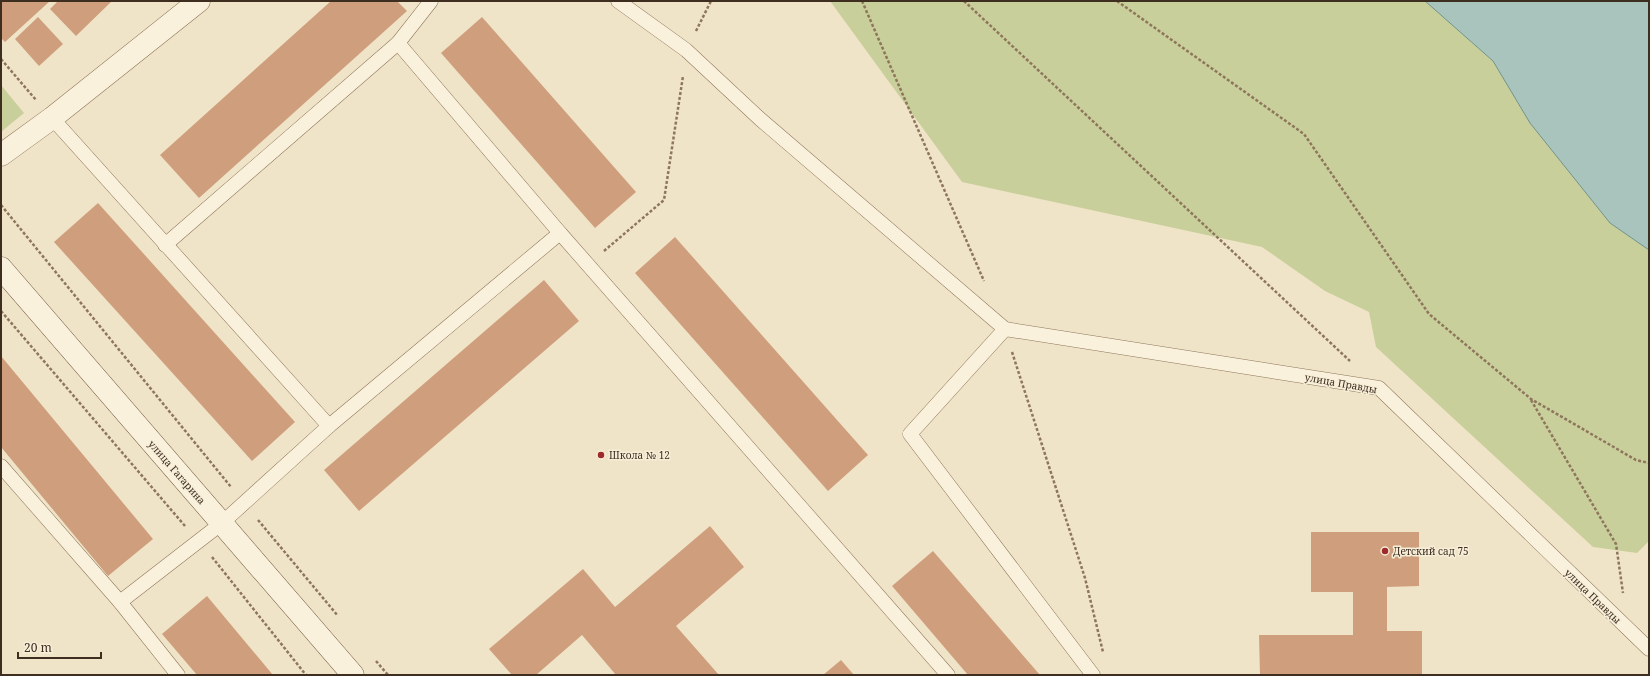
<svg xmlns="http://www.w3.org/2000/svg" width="1650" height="676" font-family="'Noto Serif',serif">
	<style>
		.green { fill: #c9cf9b }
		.water { fill: #a9c4bc; stroke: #6f938a }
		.building { fill: #cf9f7d }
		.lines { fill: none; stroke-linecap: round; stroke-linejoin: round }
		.lane-casing { stroke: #8d765c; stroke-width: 15 }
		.street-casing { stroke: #8d765c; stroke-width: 23 }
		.secondary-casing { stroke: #6f573f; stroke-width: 23 }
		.path { stroke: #8d765c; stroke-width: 2.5; stroke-dasharray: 3 2; stroke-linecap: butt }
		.lane { stroke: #faf1dc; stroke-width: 14 }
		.street { stroke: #faf1dc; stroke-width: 22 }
		.secondary { stroke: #faf1dc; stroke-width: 22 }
		.poi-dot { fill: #9e2a2b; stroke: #f7eed8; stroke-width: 1.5 }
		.labels { text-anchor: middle; stroke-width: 3; stroke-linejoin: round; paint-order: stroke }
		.street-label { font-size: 10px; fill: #3d2e20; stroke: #f7eed8 }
		.poi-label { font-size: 10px; fill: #3d2e20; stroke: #f7eed8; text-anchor: start }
	</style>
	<rect width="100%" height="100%" fill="#f0e4c8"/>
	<g class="green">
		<polygon points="830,1 1425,1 1493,61 1530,123 1610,223 1649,250 1649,541 1637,553 1593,547 1376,347 1369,312 1325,291 1262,247 962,182"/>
		<polygon points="1,85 24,113 1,132"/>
	</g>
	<polygon class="water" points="1425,1 1649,1 1649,250 1610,223 1530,123 1493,61"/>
	<g class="building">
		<polygon points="1,1 50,1 5,42 1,38"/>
		<polygon points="58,1 112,1 76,36 50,9"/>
		<polygon points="331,1 397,1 407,11 199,198 160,155"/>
		<polygon points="38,17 63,44 39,66 15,39"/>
		<polygon points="482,17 636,192 595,228 441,53"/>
		<polygon points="98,203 295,422 252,461 54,242"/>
		<polygon points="675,237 868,455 828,491 635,273"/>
		<polygon points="544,280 579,321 359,511 324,470"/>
		<polygon points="1,356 153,539 108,576 1,447"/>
		<polygon points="710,526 744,567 676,626 719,675 616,675 582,635 536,675 512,675 489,649 583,569 615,607"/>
		<polygon points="1311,532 1419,532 1419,586 1387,587 1387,631 1422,631 1422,675 1260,675 1259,635 1353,635 1353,592 1311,592"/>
		<polygon points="933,551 1040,675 968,675 892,586"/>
		<polygon points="207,596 273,675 197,675 162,634"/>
		<polygon points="841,660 854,675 823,675"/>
	</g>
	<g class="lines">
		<g class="lane-casing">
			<g id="lane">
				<polyline points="431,1 398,43 560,233"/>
				<polyline points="618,1 686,50 760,119 1005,329 910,434 1093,675"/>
				<polyline points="52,118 329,426 222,523 120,602"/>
				<polyline points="165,245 398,43"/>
				<polyline points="1005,329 1379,388 1649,649"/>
				<polyline points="329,426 560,233 948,675"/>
				<polyline points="1,466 120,602 178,675"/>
			</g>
		</g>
		<g class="street-casing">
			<polyline id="street" points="1,155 52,118 199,1"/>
		</g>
		<g class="secondary-casing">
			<polyline id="secondary" points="1,268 353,675"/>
		</g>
		<g class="path">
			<polyline points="862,1 984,281"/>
			<polyline points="964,1 1350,361"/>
			<polyline points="1117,1 1304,134 1429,314 1531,399 1636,460 1649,463"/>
			<polyline points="696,31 711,1"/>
			<polyline points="1,59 36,100"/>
			<polyline points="1,205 231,487"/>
			<polyline points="604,251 664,200 683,76"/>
			<polyline points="1,311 185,526"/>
			<polyline points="1012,352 1085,578 1103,652"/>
			<polyline points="1531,400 1616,544 1623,593"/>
			<polyline points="258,520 338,616"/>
			<polyline points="212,557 306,675"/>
			<polyline points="376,661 388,675"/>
		</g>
		<use href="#lane" class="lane"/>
		<use href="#street" class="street"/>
		<use href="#secondary" class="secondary"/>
	</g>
	<g class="poi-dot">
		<circle cx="601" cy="455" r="4"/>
		<circle cx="1385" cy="551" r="4"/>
	</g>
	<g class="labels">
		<g class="street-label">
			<text transform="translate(1341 383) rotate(10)" y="4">улица Правды</text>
			<text transform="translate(177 472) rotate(49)" y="4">улица Гагарина</text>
			<text transform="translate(1593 596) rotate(44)" y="4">улица Правды</text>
		</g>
		<g class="poi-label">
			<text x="609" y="459">Школа № 12</text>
			<text x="1393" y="555">Детский сад 75</text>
		</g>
	</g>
	<rect width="1650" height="676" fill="none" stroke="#3d2e20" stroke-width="4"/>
	<path d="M18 652v6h83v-6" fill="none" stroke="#3d2e20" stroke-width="2"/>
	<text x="24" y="652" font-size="12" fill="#3d2e20" stroke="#f7eed8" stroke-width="3" paint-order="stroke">20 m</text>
</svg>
